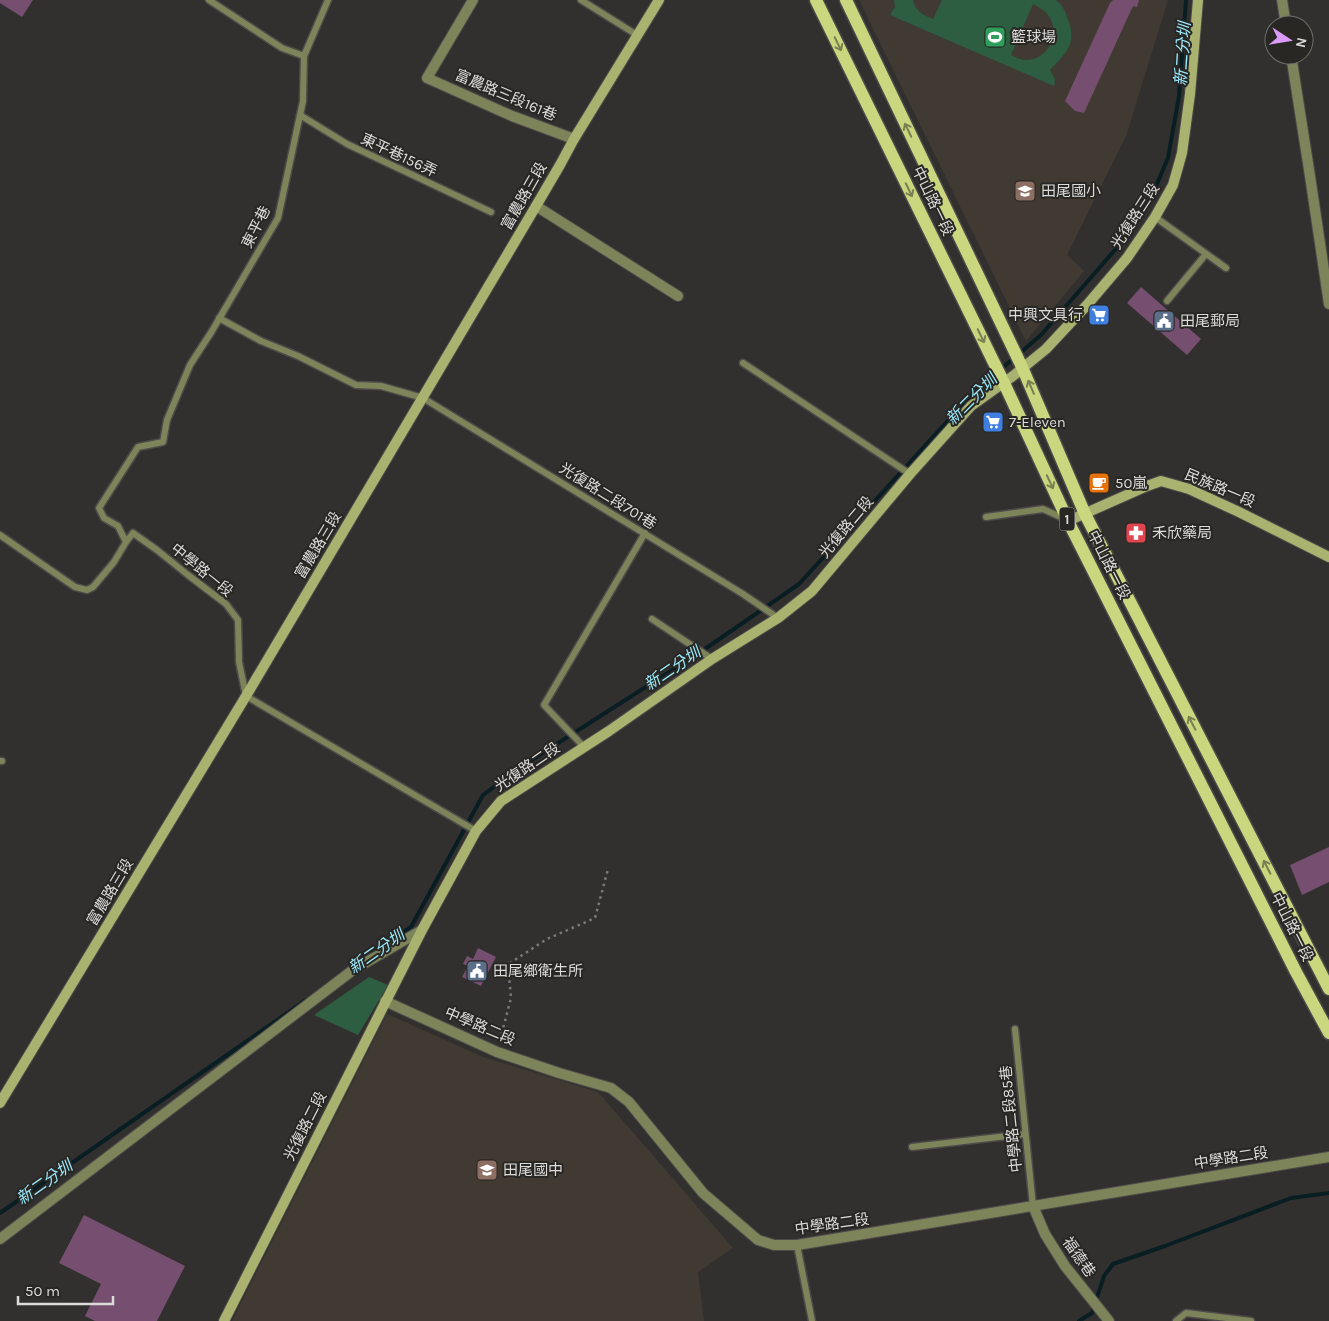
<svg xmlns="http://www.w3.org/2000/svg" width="1329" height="1321" font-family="Karla,'Noto Sans TC',sans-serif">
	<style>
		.built { fill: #403a32 }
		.green { fill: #2d5e42; fill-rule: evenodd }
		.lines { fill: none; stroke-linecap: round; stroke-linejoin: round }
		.stream { stroke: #081e23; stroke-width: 4 }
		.building { fill: #754e70 }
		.lane-casing { stroke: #4d4b49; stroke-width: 9 }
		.street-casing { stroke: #4d4b49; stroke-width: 12 }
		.secondary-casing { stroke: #4d4b49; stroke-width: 12 }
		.primary-casing { stroke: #4d4b49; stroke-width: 15 }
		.path { stroke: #7b7977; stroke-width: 2.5; stroke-dasharray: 2.5 4; stroke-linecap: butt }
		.lane { stroke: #7e845a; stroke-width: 6 }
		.street { stroke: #7e845a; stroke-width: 10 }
		.secondary { stroke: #a9b36f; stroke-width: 10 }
		.primary { stroke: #cbd77f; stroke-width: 12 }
		.oneway { stroke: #7a7f52 }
		.labels { text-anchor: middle; stroke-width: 4; stroke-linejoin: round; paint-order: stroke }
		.shield { fill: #282724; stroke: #a6a5a3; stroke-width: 1 }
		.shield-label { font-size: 14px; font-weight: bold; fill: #dcdbd9 }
		.poi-label { font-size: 15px; fill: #dcdbd9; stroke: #282724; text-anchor: start }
		.street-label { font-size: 15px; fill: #dcdbd9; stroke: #282724 }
		.water-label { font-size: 16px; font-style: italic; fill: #9aeafd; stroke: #282724 }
	</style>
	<rect width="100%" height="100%" fill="#32302e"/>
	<g class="built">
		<polygon points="859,0 1168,0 1126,136 1067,255 1084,271 1026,341"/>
		<polygon points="387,1014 483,1057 598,1092 733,1248 698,1272 704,1321 232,1321"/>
	</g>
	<g class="green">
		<path d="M894 0H913C916 12 923 15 933 19L942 0H1056C1062 5 1065 10 1067 17 1078 43 1067 52 1050 70L1055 79 1054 86 890 15 895 7ZM1033 4C1040 8 1048 12 1051 20 1059 37 1046 61 1026 60 1021 60 1015 57 1011 55Z"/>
		<polygon points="369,977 388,985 358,1035 314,1015"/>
	</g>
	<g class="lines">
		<g class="stream">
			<polyline points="373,953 411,927 483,795 524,765 705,649 799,584 974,392 1041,335 1127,236 1151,198 1168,158 1179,96 1186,0"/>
			<polyline points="0,1213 306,1000"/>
			<polyline points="1079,1321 1092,1313 1104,1276 1113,1264 1165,1246 1291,1198 1329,1193"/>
		</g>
	</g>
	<g class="building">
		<polygon points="0,0 33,0 22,17 0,3"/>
		<polygon points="1113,0 1139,0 1137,7 1133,6 1084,113 1075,111 1065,101 1110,3"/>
		<polygon points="1141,287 1201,339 1187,355 1127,303"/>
		<polygon points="1329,847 1329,882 1302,895 1290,865"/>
		<polygon points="478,948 496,957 481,986 462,977 468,966 463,964 467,956 473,959"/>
		<polygon points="84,1215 185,1266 157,1321 95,1321 85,1316 101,1284 59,1263"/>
	</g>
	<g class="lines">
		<g class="lane-casing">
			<g id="lane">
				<polyline points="209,0 282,48 304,56"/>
				<polyline points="581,0 637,35"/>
				<polyline points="300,115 347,144 491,212"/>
				<polyline points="1155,217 1226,268"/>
				<polyline points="1167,301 1206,254"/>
				<polyline points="219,318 261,341 298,356 356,385 381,386 423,398 743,594 778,618"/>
				<polyline points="743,363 910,474"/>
				<polyline points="986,517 1043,509 1065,519"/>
				<polyline points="0,535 75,587 87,590 93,587 114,562 126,542 133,533 157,550 188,575 226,604 238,620 239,662 246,696 476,831"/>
				<polyline points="126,542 118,526 104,518 99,508 138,447 163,442 167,420 190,365 212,331 278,218 303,101 304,56 328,0"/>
				<polyline points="652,619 712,659"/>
				<polyline points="584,747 544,705 645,533"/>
				<polyline points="0,761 2,761"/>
				<polyline points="1015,1029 1033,1206"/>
				<polyline points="912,1147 1025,1134"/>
				<polyline points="797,1245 812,1321"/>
				<polyline points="1176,1321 1186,1313 1251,1321"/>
			</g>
		</g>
		<g class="street-casing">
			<g id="street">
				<polyline points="473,0 427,78 512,116 574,139"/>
				<polyline points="1282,0 1286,25"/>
				<polyline points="1291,55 1310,176 1329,304"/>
				<polyline points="536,206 678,296"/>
				<polyline points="385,1001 497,1052 559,1073 611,1088 629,1102 703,1193 758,1240 774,1245 797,1245 1329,1157"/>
				<polyline points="1033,1206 1045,1234 1065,1266 1109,1321"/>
				<polyline points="0,1239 353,970 422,930"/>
			</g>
		</g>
		<g class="secondary-casing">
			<g id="secondary">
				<polyline points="1068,521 1147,486 1161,481 1189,489 1239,512 1329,557"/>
				<polyline points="0,1103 246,696 536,206 560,165 574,139 659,0"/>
				<polyline points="224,1321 422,930 476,831 501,801 609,731 712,659 778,618 812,591 910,474 971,406 1013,376 1046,349 1087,305 1127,258 1155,217 1173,185 1182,153 1190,94 1198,0"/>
			</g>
		</g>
		<g class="primary-casing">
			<g id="primary">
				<polyline points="816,0 1004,383 1068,521 1296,972 1329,1033"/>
				<polyline points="846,0 1022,367 1085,514 1329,989"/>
			</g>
		</g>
		<polyline class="path" points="500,1040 511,998 509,975 510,963 547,939 595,918 608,869"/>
		<use href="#lane" class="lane"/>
		<use href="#street" class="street"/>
		<use href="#secondary" class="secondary"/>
		<use href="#primary" class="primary"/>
	</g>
	<defs><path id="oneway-shaft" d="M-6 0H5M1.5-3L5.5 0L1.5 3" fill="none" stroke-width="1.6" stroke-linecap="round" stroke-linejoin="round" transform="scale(1.25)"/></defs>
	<g class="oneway">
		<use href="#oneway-shaft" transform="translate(838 44) rotate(64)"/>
		<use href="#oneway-shaft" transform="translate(908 130) rotate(-116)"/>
		<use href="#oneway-shaft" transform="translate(909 190) rotate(64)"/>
		<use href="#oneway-shaft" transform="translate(981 336) rotate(64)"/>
		<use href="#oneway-shaft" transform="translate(1031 387) rotate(-113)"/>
		<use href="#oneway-shaft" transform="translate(1050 482) rotate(65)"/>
		<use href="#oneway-shaft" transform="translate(1192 723) rotate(-117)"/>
		<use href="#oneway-shaft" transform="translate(1267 867) rotate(-117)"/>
	</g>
	<defs>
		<g id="stadium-square" transform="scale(1.125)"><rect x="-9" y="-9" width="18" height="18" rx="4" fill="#2e9e5b" stroke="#282724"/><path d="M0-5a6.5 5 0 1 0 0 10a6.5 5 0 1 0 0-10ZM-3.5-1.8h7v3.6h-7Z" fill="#fff"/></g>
		<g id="school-square" transform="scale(1.125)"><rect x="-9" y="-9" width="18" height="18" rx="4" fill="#8d6e63" stroke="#282724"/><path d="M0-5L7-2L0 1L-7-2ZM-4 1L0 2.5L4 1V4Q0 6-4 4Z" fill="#fff"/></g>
		<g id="supermarket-square" transform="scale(1.125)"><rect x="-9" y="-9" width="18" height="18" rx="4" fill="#3f7fe0" stroke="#282724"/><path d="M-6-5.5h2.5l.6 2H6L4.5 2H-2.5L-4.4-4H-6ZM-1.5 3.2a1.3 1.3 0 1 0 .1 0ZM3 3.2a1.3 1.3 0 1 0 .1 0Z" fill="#fff"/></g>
		<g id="civic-square" transform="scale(1.125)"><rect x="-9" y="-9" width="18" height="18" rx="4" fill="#5c6f8a" stroke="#282724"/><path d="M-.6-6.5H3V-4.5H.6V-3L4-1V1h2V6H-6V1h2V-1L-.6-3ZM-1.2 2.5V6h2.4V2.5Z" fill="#fff"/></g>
		<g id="cafe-square" transform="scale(1.125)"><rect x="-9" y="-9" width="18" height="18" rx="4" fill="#e8710a" stroke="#282724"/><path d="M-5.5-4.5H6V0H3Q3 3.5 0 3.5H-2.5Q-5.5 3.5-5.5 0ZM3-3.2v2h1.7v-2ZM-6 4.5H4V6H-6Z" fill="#fff"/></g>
		<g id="pharmacy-square" transform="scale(1.125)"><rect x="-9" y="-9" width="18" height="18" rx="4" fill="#e0444e" stroke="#282724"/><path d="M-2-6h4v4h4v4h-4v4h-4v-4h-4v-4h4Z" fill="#fff"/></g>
	</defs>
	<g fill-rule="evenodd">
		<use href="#stadium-square" x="995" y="37"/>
		<use href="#school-square" x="1025" y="191"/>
		<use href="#supermarket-square" x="1099" y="315"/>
		<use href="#civic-square" x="1164" y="321"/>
		<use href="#supermarket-square" x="993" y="422"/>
		<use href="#cafe-square" x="1099" y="483"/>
		<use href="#pharmacy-square" x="1136" y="533"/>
		<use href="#civic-square" x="477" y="971"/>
		<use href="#school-square" x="487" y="1170"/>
	</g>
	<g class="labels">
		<rect class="shield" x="1059.5" y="507.5" width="15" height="23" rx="4"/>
		<g class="shield-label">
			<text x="1067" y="524">1</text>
		</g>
		<g class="poi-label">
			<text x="1011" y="42">籃球場</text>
			<text x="1041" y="196">田尾國小</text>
			<text x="1083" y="320" text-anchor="end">中興文具行</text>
			<text x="1180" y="326">田尾郵局</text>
			<text x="1009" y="427">7-Eleven</text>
			<text x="1115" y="488">50嵐</text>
			<text x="1152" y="538">禾欣藥局</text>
			<text x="493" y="976">田尾鄉衛生所</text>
			<text x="503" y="1175">田尾國中</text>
		</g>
		<g class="street-label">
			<text transform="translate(506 95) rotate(23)" y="5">富農路三段161巷</text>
			<text transform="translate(399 155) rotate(25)" y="5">東平巷156弄</text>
			<text transform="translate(524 196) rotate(-60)" y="5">富農路三段</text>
			<text transform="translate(933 201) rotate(64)" y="5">中山路一段</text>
			<text transform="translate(1135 216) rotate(-57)" y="5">光復路三段</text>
			<text transform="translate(256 227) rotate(-63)" y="5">東平巷</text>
			<text transform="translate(1220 488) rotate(23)" y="5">民族路一段</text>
			<text transform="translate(608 496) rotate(32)" y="5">光復路二段701巷</text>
			<text transform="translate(846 527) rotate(-50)" y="5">光復路二段</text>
			<text transform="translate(318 545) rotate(-59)" y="5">富農路三段</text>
			<text transform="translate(1109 565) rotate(63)" y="5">中山路一段</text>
			<text transform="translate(202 570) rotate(39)" y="5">中學路一段</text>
			<text transform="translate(527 767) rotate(-34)" y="5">光復路二段</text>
			<text transform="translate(110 892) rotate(-59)" y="5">富農路三段</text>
			<text transform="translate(1292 927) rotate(63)" y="5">中山路一段</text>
			<text transform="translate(480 1026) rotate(23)" y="5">中學路二段</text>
			<text transform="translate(1011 1119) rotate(-96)" y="5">中學路二段85巷</text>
			<text transform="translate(305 1126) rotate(-63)" y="5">光復路二段</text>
			<text transform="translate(1231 1158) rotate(-9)" y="5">中學路二段</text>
			<text transform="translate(832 1224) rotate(-8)" y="5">中學路二段</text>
			<text transform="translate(1079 1257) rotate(55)" y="5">福德巷</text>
		</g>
		<g class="water-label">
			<text transform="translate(1182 54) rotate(-86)" y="6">新二分圳</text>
			<text transform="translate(971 399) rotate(-45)" y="6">新二分圳</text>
			<text transform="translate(672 668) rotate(-34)" y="6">新二分圳</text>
			<text transform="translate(376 951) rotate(-35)" y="6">新二分圳</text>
			<text transform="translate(44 1182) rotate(-35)" y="6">新二分圳</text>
		</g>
	</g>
	<g transform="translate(1289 40) rotate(102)"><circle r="24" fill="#282724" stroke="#706f6c"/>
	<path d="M0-4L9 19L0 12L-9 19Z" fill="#da9af6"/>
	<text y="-8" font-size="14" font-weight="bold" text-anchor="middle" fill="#dcdbd9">N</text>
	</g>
	<path d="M18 1296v8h95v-8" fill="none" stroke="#dcdbd9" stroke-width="2.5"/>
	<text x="25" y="1296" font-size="15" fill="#dcdbd9" stroke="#282724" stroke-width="4" paint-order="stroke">50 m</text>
</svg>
